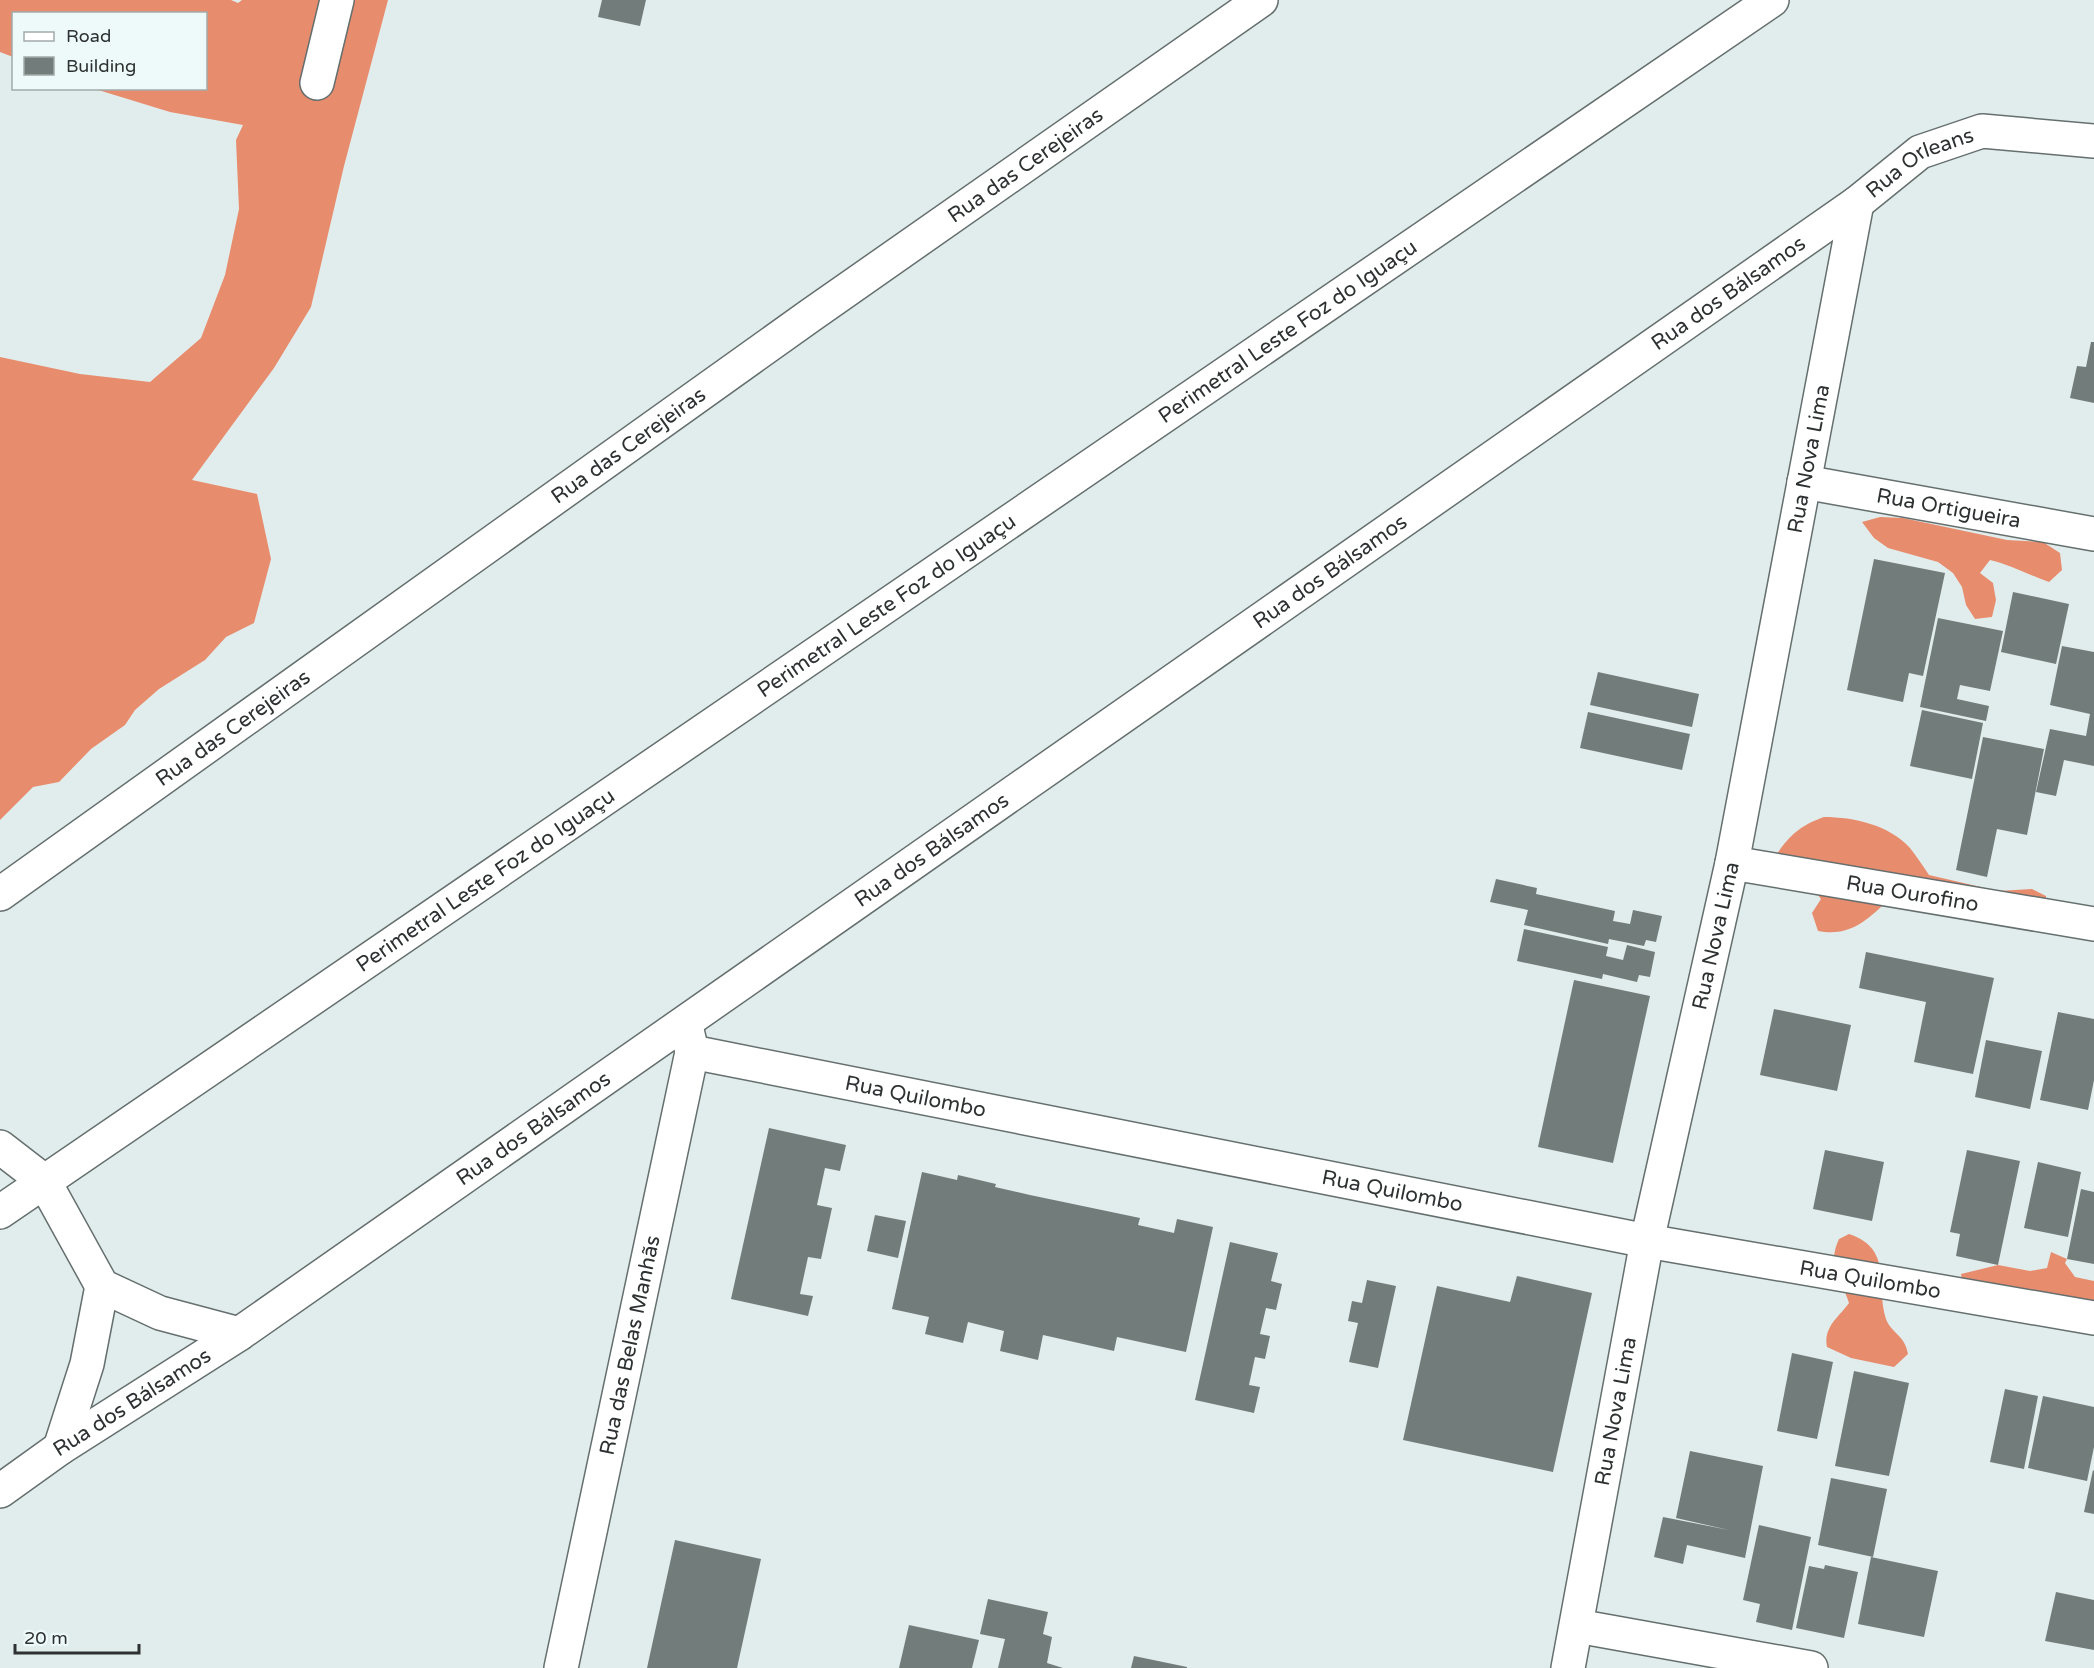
<svg xmlns="http://www.w3.org/2000/svg" width="2094" height="1668" font-family="'Varela Round',sans-serif">
	<style>
		.forest { fill: #e88c6e }
		.building { fill: #727c7b }
		.lines { fill: none; stroke-linecap: round; stroke-linejoin: round }
		.minor-casing { stroke: #656f6e; stroke-width: 36 }
		.tertiary-casing { stroke: #656f6e; stroke-width: 36 }
		.trunk-casing { stroke: #656f6e; stroke-width: 36 }
		.minor { stroke: #fff; stroke-width: 33 }
		.tertiary { stroke: #fff; stroke-width: 33 }
		.trunk { stroke: #fff; stroke-width: 33 }
		.labels { text-anchor: middle; stroke-width: 6; stroke-linejoin: round; paint-order: stroke }
		.street-label { font-size: 21px; fill: #2d3131; stroke: #eefaf9 }
	</style>
	<rect width="100%" height="100%" fill="#e1edec"/>
	<g class="forest">
		<polygon points="0,0 231,0 238,3 242,0 388,0 344,166 311,307 274,368 192,480 257,494 271,559 254,623 226,637 205,660 159,689 135,710 125,725 91,749 59,782 33,787 0,820 0,357 80,374 150,382 201,338 225,275 239,209 236,140 243,125 170,112 95,89 206,88 206,14 14,14 13,57 0,52"/>
		<path d="M1880 517 1903 518 2007 540 2043 542 2060 553 2062 570 2049 582C2029 575 2011 565 1990 560L1980 573 1993 583 1996 600 1992 617 1975 619 1966 605 1962 587 1953 573 1938 562 1888 548 1874 538 1862 522Z"/>
		<path d="M1824 817C1854 817 1889 825 1910 848 1917 857 1923 866 1929 875L1998 891 2032 889 2046 896V914L1882 906C1862 925 1846 936 1818 931L1812 913 1821 899 1810 885 1769 866C1785 841 1795 827 1824 817Z"/>
		<path d="M1849 1234C1894 1249 1875 1286 1886 1319 1891 1333 1905 1335 1908 1354L1894 1367 1851 1358 1827 1347C1823 1327 1839 1317 1849 1303 1841 1277 1826 1268 1839 1239Z"/>
		<polygon points="2051,1252 2067,1259 2065,1263 2075,1277 2094,1281 2094,1313 1964,1291 1961,1274 1998,1265 2030,1271 2047,1268"/>
	</g>
	<g class="building">
		<polygon points="602,0 646,0 640,26 598,17"/>
		<polygon points="2091,342 2094,342 2094,403 2070,398 2077,366 2086,367"/>
		<polygon points="1874,559 1945,573 1923,676 1909,673 1903,702 1847,690"/>
		<polygon points="2013,592 2069,604 2056,664 2001,652"/>
		<polygon points="1938,618 2003,631 1990,691 1960,685 1957,699 1989,706 1986,721 1920,707"/>
		<polygon points="2062,646 2094,652 2094,766 2064,760 2056,796 2036,792 2050,729 2086,736 2090,714 2050,705"/>
		<polygon points="1598,672 1699,694 1692,727 1590,705"/>
		<polygon points="1922,710 1983,723 1972,779 1910,766"/>
		<polygon points="1588,712 1690,734 1682,770 1580,748"/>
		<polygon points="1983,737 2044,749 2027,835 1997,829 1987,877 1956,870"/>
		<polygon points="1496,879 1537,888 1536,894 1615,911 1613,921 1630,924 1633,910 1662,916 1656,942 1646,940 1644,946 1609,939 1608,944 1524,925 1528,910 1490,902"/>
		<polygon points="1524,929 1608,947 1606,956 1623,960 1627,945 1655,952 1650,977 1639,975 1637,982 1603,974 1602,979 1517,961"/>
		<polygon points="1866,952 1994,978 1973,1074 1914,1062 1926,1002 1859,988"/>
		<polygon points="1574,980 1650,996 1613,1163 1538,1147"/>
		<polygon points="1774,1009 1851,1025 1837,1091 1760,1075"/>
		<polygon points="2058,1012 2094,1019 2094,1080 2088,1110 2040,1100"/>
		<polygon points="1986,1040 2042,1051 2030,1109 1975,1097"/>
		<polygon points="769,1128 846,1145 840,1171 825,1168 817,1205 832,1208 821,1259 808,1257 800,1294 813,1296 808,1316 731,1299"/>
		<polygon points="1825,1150 1884,1162 1872,1221 1813,1209"/>
		<polygon points="1967,1150 2020,1161 1998,1265 1956,1256 1960,1234 1950,1232"/>
		<polygon points="2038,1162 2081,1172 2068,1237 2024,1228"/>
		<polygon points="922,1172 957,1180 958,1175 996,1184 995,1187 1030,1195 1140,1218 1138,1225 1174,1233 1177,1219 1213,1227 1186,1352 1117,1337 1114,1351 1043,1335 1038,1360 1000,1351 1004,1331 968,1322 963,1343 925,1334 929,1317 892,1309"/>
		<polygon points="2081,1189 2094,1192 2094,1264 2067,1259"/>
		<polygon points="875,1215 906,1221 898,1258 867,1251"/>
		<polygon points="1230,1242 1278,1253 1271,1281 1282,1284 1276,1310 1266,1308 1260,1334 1270,1336 1265,1359 1255,1357 1249,1385 1260,1387 1254,1413 1195,1400"/>
		<polygon points="1517,1276 1592,1293 1553,1472 1403,1440 1437,1286 1510,1302"/>
		<polygon points="1367,1280 1396,1286 1378,1368 1349,1362 1358,1323 1348,1321 1352,1301 1362,1303"/>
		<polygon points="1792,1353 1833,1362 1817,1439 1777,1431"/>
		<polygon points="1854,1371 1909,1383 1889,1476 1835,1466"/>
		<polygon points="2005,1389 2038,1396 2024,1469 1990,1462"/>
		<polygon points="2043,1396 2094,1407 2094,1447 2087,1481 2028,1468"/>
		<polygon points="1690,1451 1763,1466 1745,1558 1687,1545 1683,1564 1654,1557 1663,1517 1729,1530 1676,1518"/>
		<polygon points="2093,1470 2094,1471 2094,1514 2084,1512"/>
		<polygon points="1831,1478 1887,1489 1873,1557 1818,1545"/>
		<polygon points="1759,1525 1811,1537 1792,1630 1756,1622 1760,1604 1743,1600"/>
		<polygon points="675,1540 761,1559 737,1668 647,1668"/>
		<polygon points="1871,1557 1938,1571 1924,1637 1858,1624"/>
		<polygon points="1825,1565 1858,1572 1844,1638 1796,1628 1809,1566 1824,1569"/>
		<polygon points="2056,1592 2094,1600 2094,1650 2045,1641"/>
		<polygon points="988,1599 1048,1612 1043,1634 1052,1637 1047,1663 1063,1668 998,1668 1005,1639 980,1634"/>
		<polygon points="909,1625 979,1640 972,1668 899,1668"/>
		<polygon points="1134,1656 1187,1667 1187,1668 1131,1668"/>
	</g>
	<g class="lines">
		<g class="minor-casing">
			<g id="minor">
				<polyline points="317,83 337,0"/>
				<path id="s1" d="M1804 482 2094 534"/>
				<path id="s2" d="M1732 863 2094 924"/>
				<path id="s3" d="M692 1052 1647 1241 2094 1318"/>
				<path id="s4" d="M0 1491 60 1448 239 1334 1857 203 1920 152 1982 131 2094 141"/>
				<polyline points="1577,1626 1811,1668"/>
				<path id="s5" d="M561 1668 692 1052 687 1030"/>
				<path id="s6" d="M1568 1668 1647 1241 1732 863 1857 203"/>
			</g>
		</g>
		<g class="tertiary-casing">
			<g id="tertiary">
				<path id="s7" d="M0 894 811 315 1261 0"/>
			</g>
		</g>
		<g class="trunk-casing">
			<g id="trunk">
				<polyline points="0,1147 44,1181 102,1286 160,1313 239,1334"/>
				<path id="s8" d="M0 1212 1772 0"/>
				<polyline points="60,1448 87,1364 102,1286"/>
			</g>
		</g>
		<use href="#minor" class="minor"/>
		<use href="#tertiary" class="tertiary"/>
		<use href="#trunk" class="trunk"/>
	</g>
	<g class="labels">
		<g class="street-label">
			<text dy="7" stroke="none"><textPath href="#s7" startOffset="1258">Rua das Cerejeiras</textPath></text>
			<text dy="7" stroke="none"><textPath href="#s4" startOffset="2336">Rua Orleans</textPath></text>
			<text dy="7" stroke="none"><textPath href="#s4" startOffset="2103">Rua dos Bálsamos</textPath></text>
			<text dy="7" stroke="none"><textPath href="#s8" startOffset="1560">Perimetral Leste Foz do Iguaçu</textPath></text>
			<text dy="7" stroke="none"><textPath href="#s7" startOffset="772">Rua das Cerejeiras</textPath></text>
			<text dy="7" stroke="none"><textPath href="#s6" startOffset="1233">Rua Nova Lima</textPath></text>
			<text dy="7" stroke="none"><textPath href="#s1" startOffset="147">Rua Ortigueira</textPath></text>
			<text dy="7" stroke="none"><textPath href="#s4" startOffset="1617">Rua dos Bálsamos</textPath></text>
			<text dy="7" stroke="none"><textPath href="#s8" startOffset="1074">Perimetral Leste Foz do Iguaçu</textPath></text>
			<text dy="7" stroke="none"><textPath href="#s7" startOffset="286">Rua das Cerejeiras</textPath></text>
			<text dy="7" stroke="none"><textPath href="#s4" startOffset="1131">Rua dos Bálsamos</textPath></text>
			<text dy="7" stroke="none"><textPath href="#s8" startOffset="588">Perimetral Leste Foz do Iguaçu</textPath></text>
			<text dy="7" stroke="none"><textPath href="#s2" startOffset="183">Rua Ourofino</textPath></text>
			<text dy="7" stroke="none"><textPath href="#s6" startOffset="747">Rua Nova Lima</textPath></text>
			<text dy="7" stroke="none"><textPath href="#s3" startOffset="228">Rua Quilombo</textPath></text>
			<text dy="7" stroke="none"><textPath href="#s4" startOffset="645">Rua dos Bálsamos</textPath></text>
			<text dy="7" stroke="none"><textPath href="#s3" startOffset="714">Rua Quilombo</textPath></text>
			<text dy="7" stroke="none"><textPath href="#s3" startOffset="1200">Rua Quilombo</textPath></text>
			<text dy="7" stroke="none"><textPath href="#s5" startOffset="330">Rua das Belas Manhãs</textPath></text>
			<text dy="7" stroke="none"><textPath href="#s4" startOffset="159">Rua dos Bálsamos</textPath></text>
			<text dy="7" stroke="none"><textPath href="#s6" startOffset="261">Rua Nova Lima</textPath></text>
		</g>
	</g>
	<rect x="12" y="12" width="195" height="78" fill="#eefaf9" stroke="#a1aaa9" stroke-width="1.5"/>
	<rect x="24" y="32" width="30" height="9" fill="#ffffff" stroke="#a1aaa9" stroke-width="1.5"/>
	<text x="66" y="42" font-size="18" fill="#2d3131">Road</text>
	<rect x="24" y="57" width="30" height="18" fill="#727c7b" stroke="#a1aaa9" stroke-width="1.5"/>
	<text x="66" y="72" font-size="18" fill="#2d3131">Building</text>
	<path d="M15 1644v9h124v-9" fill="none" stroke="#2d3131" stroke-width="3"/>
	<text x="24" y="1644" font-size="18" fill="#2d3131" stroke="#eefaf9" stroke-width="4.5" paint-order="stroke">20 m</text>
</svg>
